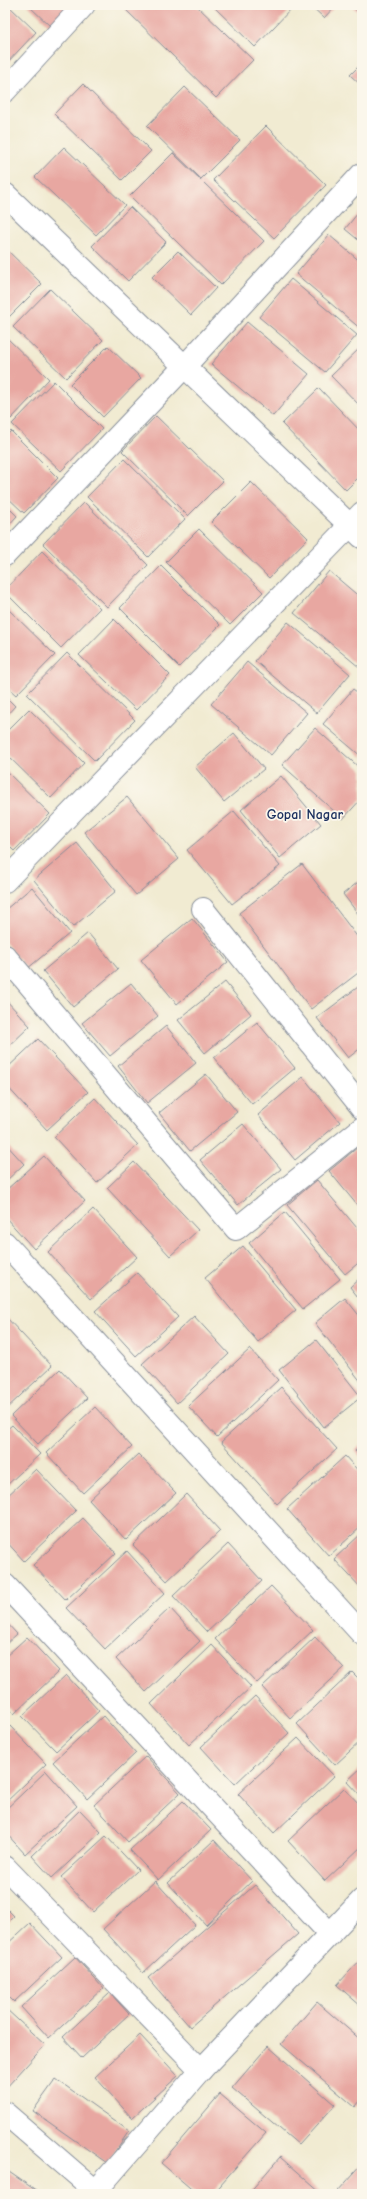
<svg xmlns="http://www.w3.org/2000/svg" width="367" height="2199" font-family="'Comic Neue',sans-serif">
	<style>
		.building { fill: #e8a7a1 }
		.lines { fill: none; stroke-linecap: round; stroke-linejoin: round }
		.minor-casing { stroke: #868d98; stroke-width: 24 }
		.minor { stroke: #fff; stroke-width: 22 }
		.labels { text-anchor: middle; stroke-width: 3.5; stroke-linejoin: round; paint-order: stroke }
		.neighbourhood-label { font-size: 14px; font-weight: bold; fill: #1b2f5e; stroke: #fbf7ec }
	</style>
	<rect width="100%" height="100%" fill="#fbf7ec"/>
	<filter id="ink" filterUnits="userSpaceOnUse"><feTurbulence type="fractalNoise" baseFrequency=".025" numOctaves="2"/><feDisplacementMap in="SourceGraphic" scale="8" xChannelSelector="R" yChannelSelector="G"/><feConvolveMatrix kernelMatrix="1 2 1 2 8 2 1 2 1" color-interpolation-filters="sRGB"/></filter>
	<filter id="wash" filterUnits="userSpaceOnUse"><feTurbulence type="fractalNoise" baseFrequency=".012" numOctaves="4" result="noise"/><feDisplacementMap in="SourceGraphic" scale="16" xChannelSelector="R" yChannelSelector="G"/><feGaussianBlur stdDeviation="0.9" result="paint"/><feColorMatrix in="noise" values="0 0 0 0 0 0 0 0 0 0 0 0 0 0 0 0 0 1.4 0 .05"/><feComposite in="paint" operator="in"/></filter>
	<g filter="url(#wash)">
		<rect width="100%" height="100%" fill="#f1ebd2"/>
		<g id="blocks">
			<g class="building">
				<polygon points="5,5 8,5 36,32 5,65"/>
				<polygon points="28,5 72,5 51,27"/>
				<polygon points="128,5 196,5 253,60 216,98 124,8"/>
				<polygon points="212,5 289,5 292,8 255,47"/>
				<polygon points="310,5 336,5 324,18"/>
				<polygon points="351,5 362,5 362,16"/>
				<polygon points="362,63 362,86 350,75"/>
				<polygon points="83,84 151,151 122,180 54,114"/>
				<polygon points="185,87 240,140 201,179 147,126"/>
				<polygon points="266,126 326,185 274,238 213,180"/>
				<polygon points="64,147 125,205 96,235 35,177"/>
				<polygon points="173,153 264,241 221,285 130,196"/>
				<polygon points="130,207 166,242 128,281 92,246"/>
				<polygon points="362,208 362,243 345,229"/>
				<polygon points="329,235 362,263 362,330 296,274"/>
				<polygon points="5,248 42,284 6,320 5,319"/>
				<polygon points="178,251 216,288 191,315 152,277"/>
				<polygon points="291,279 357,335 325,372 259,317"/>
				<polygon points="50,289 103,340 66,378 13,327"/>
				<polygon points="247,322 309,374 273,416 211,364"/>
				<polygon points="5,336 49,379 11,419 5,413"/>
				<polygon points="108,346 141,378 103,417 70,384"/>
				<polygon points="362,346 362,408 331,376"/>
				<polygon points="54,381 102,429 61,471 12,424"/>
				<polygon points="319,388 362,433 362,474 346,490 282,424"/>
				<polygon points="156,416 223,481 188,516 122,451"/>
				<polygon points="11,431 58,478 24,513 5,495 5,437"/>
				<polygon points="124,459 185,519 148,557 87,497"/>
				<polygon points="251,482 308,538 269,578 211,522"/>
				<polygon points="84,502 148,565 107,607 43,544"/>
				<polygon points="5,504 17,516 5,529"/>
				<polygon points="199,529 263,592 230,625 166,562"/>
				<polygon points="42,551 100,608 61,648 5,592 5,590"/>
				<polygon points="161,566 220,625 179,667 120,608"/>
				<polygon points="329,571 362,599 362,663 359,667 294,613"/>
				<polygon points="5,606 55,655 16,695 5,685"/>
				<polygon points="114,619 170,675 136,710 79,655"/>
				<polygon points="288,622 350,674 317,713 255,661"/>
				<polygon points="67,653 135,720 95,761 27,694"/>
				<polygon points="247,662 307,713 271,755 211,704"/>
				<polygon points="353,689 362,696 362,757 323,724"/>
				<polygon points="5,696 15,706 5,717"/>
				<polygon points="29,709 84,763 51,798 5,753 5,733"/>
				<polygon points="315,728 362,770 362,798 343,819 282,765"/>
				<polygon points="234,733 264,769 224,802 195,767"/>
				<polygon points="5,770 50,814 14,851 5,842"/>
				<polygon points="281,776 321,824 280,858 241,810"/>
				<polygon points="127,797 179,859 136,895 84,832"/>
				<polygon points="234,811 280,866 232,904 187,850"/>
				<polygon points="77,843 116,891 73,927 34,880"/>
				<polygon points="302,864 362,943 362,970 311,1009 239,913"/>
				<polygon points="362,879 362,919 343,894"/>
				<polygon points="32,887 70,933 27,969 5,942 5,910"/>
				<polygon points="192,918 228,962 177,1004 141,960"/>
				<polygon points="88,933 118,969 73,1007 43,971"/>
				<polygon points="225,982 251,1014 205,1053 178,1020"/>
				<polygon points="131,983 158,1016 110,1056 82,1023"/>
				<polygon points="362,984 362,1047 348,1058 317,1018"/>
				<polygon points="5,999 30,1026 5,1050"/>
				<polygon points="257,1022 295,1068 252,1104 214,1058"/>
				<polygon points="166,1026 196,1063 147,1103 118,1066"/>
				<polygon points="38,1039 88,1092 47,1130 5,1084 5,1070"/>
				<polygon points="206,1074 237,1112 190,1151 159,1113"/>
				<polygon points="303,1077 340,1122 295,1160 258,1115"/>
				<polygon points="95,1098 138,1145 97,1183 54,1137"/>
				<polygon points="243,1124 281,1169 238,1205 200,1160"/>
				<polygon points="5,1143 24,1164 5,1182"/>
				<polygon points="358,1147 362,1151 362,1211 329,1171"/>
				<polygon points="44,1156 85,1201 34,1249 5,1217 5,1191"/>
				<polygon points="134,1162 198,1230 170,1256 107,1188"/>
				<polygon points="317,1180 362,1234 362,1260 345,1274 287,1205"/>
				<polygon points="93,1209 137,1257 91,1299 48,1252"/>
				<polygon points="285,1212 340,1279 303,1309 249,1243"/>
				<polygon points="243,1246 296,1310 258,1342 205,1278"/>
				<polygon points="137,1273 178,1317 136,1356 95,1311"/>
				<polygon points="362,1276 362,1302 350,1287"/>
				<polygon points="345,1298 362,1319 362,1383 315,1323"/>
				<polygon points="5,1316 52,1366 5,1410"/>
				<polygon points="194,1316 229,1354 177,1403 142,1364"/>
				<polygon points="316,1340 361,1397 324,1427 279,1370"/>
				<polygon points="250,1349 278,1380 217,1437 188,1406"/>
				<polygon points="60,1369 87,1398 38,1444 11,1416"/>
				<polygon points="281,1387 337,1449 277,1504 221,1442"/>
				<polygon points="95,1407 132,1447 83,1493 46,1453"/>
				<polygon points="12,1425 40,1454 5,1487 5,1431"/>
				<polygon points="362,1444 362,1458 355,1451"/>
				<polygon points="138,1454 176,1493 126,1540 89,1500"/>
				<polygon points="345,1456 362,1475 362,1526 329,1556 287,1509"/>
				<polygon points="36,1469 76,1511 24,1561 5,1540 5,1498"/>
				<polygon points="186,1494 220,1531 167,1581 133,1545"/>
				<polygon points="83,1518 116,1553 66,1600 33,1565"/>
				<polygon points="362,1533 362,1589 334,1559"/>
				<polygon points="228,1544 262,1581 207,1632 173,1596"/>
				<polygon points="127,1551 165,1593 105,1649 66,1608"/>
				<polygon points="271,1586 313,1630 257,1683 215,1639"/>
				<polygon points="170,1608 200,1641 146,1692 116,1659"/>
				<polygon points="5,1621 17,1634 5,1645"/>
				<polygon points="27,1637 59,1671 14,1714 5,1703 5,1657"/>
				<polygon points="315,1637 344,1668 290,1718 262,1687"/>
				<polygon points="212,1645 251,1687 189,1745 151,1704"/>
				<polygon points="352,1672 362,1682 362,1740 335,1765 297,1724"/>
				<polygon points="66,1675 99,1711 56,1751 22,1716"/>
				<polygon points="255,1696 289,1733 235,1784 201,1747"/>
				<polygon points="103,1716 136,1753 87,1799 53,1762"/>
				<polygon points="10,1726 46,1764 5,1803 5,1731"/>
				<polygon points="298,1738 334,1776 274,1833 238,1794"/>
				<polygon points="146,1756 180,1793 128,1842 94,1805"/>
				<polygon points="362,1767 362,1797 347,1781"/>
				<polygon points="46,1771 77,1806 25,1854 5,1832 5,1810"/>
				<polygon points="344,1788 362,1807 362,1846 325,1881 288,1841"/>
				<polygon points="183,1801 211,1830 158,1880 130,1850"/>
				<polygon points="80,1810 101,1832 52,1878 32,1856"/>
				<polygon points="106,1836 138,1870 93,1912 61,1877"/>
				<polygon points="214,1840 252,1881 206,1925 168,1883"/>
				<polygon points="155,1881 195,1925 143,1973 103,1929"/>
				<polygon points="255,1885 298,1934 190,2027 148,1978"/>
				<polygon points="5,1907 14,1916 5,1925"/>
				<polygon points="30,1923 62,1957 14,2002 5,1993 5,1946"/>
				<polygon points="75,1957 103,1988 49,2038 21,2007"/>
				<polygon points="362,1958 362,2007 337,1985"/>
				<polygon points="110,1993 129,2014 82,2058 63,2037"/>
				<polygon points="317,2002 362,2041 362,2099 355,2107 281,2044"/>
				<polygon points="5,2008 45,2045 5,2089"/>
				<polygon points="140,2035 178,2076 132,2118 95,2077"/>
				<polygon points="268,2046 335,2105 299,2145 232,2088"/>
				<polygon points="56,2079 129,2131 107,2163 33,2111"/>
				<polygon points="220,2094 266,2133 212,2194 197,2194 161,2163"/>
				<polygon points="280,2157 322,2194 248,2194"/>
				<polygon points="362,2164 362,2194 342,2194 338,2191"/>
				<polygon points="9,2172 41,2194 5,2194 5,2178"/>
			</g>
		</g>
	</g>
	<g filter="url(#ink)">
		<use href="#blocks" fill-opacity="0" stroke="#868d98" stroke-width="1"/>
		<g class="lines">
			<g class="minor-casing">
				<g id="minor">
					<polyline points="5,91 84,5"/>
					<polyline points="5,194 362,537"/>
					<polyline points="5,555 184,367 362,174"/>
					<polyline points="5,881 362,513"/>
					<polyline points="203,909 362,1108"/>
					<polyline points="5,956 236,1229 362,1128"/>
					<polyline points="5,1243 362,1634"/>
					<polyline points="5,1585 330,1934"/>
					<polyline points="5,1867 201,2070"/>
					<polyline points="5,2113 99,2194"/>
					<polyline points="95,2192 201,2070 362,1900"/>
				</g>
			</g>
			<use href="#minor" class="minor"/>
		</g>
	</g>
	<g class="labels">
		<g class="neighbourhood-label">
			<text x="305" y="819">Gopal Nagar</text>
		</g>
	</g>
	<rect width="367" height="2199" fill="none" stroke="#fbf7ec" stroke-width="20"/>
</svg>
